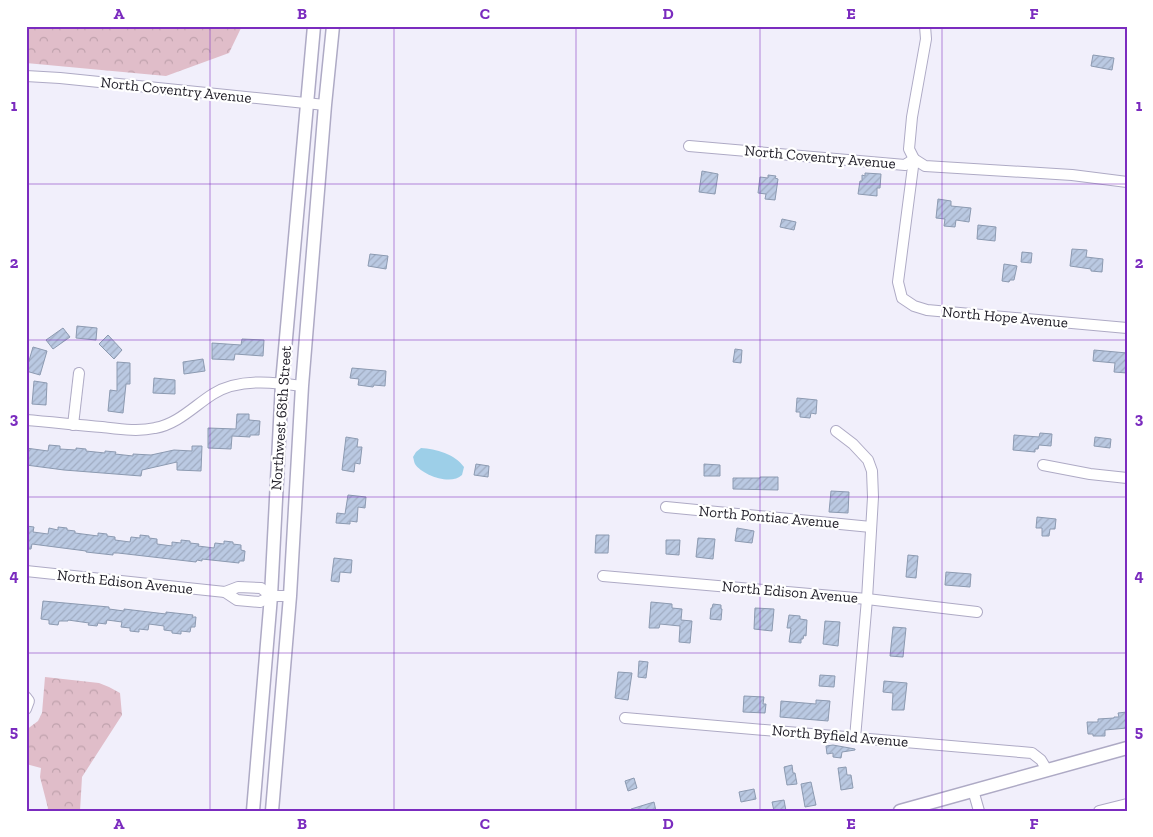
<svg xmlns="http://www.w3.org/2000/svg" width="1153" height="837" font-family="'Zilla Slab',serif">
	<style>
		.forest { fill: url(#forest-crowns) }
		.water { fill: #9dcfe8 }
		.building { fill: url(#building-hatch); stroke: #8c9ab1 }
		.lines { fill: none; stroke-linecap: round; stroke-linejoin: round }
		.minor-casing { stroke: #aeaac5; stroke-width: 12 }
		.major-casing { stroke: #aeaac5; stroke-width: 15 }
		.minor { stroke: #fff; stroke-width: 10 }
		.major { stroke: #fff; stroke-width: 12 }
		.grid { fill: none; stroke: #7b2cbf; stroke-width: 1; stroke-opacity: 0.55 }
		.labels { text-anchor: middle; stroke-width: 4.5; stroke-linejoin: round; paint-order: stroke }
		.street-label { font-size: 15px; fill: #201e28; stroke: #fff }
		.neatline { fill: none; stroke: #7b2cbf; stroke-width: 2 }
		.grid-label { font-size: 16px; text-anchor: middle; font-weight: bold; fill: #7b2cbf }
	</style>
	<defs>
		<pattern id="forest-crowns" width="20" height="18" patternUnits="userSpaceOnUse" patternTransform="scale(1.25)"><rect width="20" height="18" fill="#e0bdc9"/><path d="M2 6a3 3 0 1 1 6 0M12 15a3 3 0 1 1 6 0" fill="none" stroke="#c0a2ad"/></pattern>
		<pattern id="building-hatch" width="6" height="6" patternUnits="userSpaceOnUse" patternTransform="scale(1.25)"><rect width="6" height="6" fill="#bac9e2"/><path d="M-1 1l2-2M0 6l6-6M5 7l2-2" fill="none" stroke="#a0acc2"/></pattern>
	</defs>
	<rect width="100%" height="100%" fill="#f1effb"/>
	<g class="forest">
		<polygon points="26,26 242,26 229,53 166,76 26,63"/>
		<polygon points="45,677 99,683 109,687 120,693 122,715 82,777 80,811 47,811 48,808 40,777 41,768 26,764 26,730 38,721 42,713"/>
	</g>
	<path class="water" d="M421 448C436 449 455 454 464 467L462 475C451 486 422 475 415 464 414 462 414 460 413 457L416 452Z"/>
	<g class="building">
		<polygon points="1093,55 1114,58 1112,70 1091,66"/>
		<polygon points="702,171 718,174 715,194 699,192"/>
		<polygon points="865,173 881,174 880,188 877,188 877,196 858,194 860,181 862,181 862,175 865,176"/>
		<polygon points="768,175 776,176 775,178 778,179 775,200 765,199 766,194 758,193 760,177 768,178"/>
		<polygon points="938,199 951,201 951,206 971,208 969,222 956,220 955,227 944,226 945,219 936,218"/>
		<polygon points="782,219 796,222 794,230 780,227"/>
		<polygon points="978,225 996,227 995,241 977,239"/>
		<polygon points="1072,249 1087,250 1086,257 1103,259 1102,272 1091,271 1091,269 1070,266"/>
		<polygon points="1022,252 1032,253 1031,263 1021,262"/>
		<polygon points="370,254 388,256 386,269 368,266"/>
		<polygon points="1004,264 1017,266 1014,280 1010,280 1009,282 1002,281"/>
		<polygon points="77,326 97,328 96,340 76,338"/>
		<polygon points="63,328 70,337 53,349 46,340"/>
		<polygon points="108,335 122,350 114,359 99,344"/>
		<polygon points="242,339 264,340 263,356 235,354 234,360 212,359 212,343 241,345"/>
		<polygon points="33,347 47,351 40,375 26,371"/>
		<polygon points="735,349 742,350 741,363 733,362"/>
		<polygon points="1094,350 1127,353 1127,373 1114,372 1115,363 1093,361"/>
		<polygon points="203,359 205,371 184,374 183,362"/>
		<polygon points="117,362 130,363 130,384 126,384 123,413 108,411 110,390 117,391"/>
		<polygon points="352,368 386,371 385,386 374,385 373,387 358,385 359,379 350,378"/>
		<polygon points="154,378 175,380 175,394 153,393"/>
		<polygon points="34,381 47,383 46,405 32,404"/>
		<polygon points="797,398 817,400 816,414 811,413 810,418 800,417 800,412 796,412"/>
		<polygon points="237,414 249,414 249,420 260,421 259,435 250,435 250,437 232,436 231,449 208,448 208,428 236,429"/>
		<polygon points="1040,433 1052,434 1051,446 1039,445 1038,449 1035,449 1035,452 1013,450 1014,435 1039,437"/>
		<polygon points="346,437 358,439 357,447 362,447 360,464 355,463 354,472 342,470"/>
		<polygon points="1095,437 1111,439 1110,448 1094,446"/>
		<polygon points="49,445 60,446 60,449 76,450 76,448 86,449 86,451 105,453 105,451 116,452 115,454 133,456 133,454 151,455 174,450 192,451 192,446 202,446 201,471 177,470 177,462 142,470 141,476 64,470 26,465 26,448 48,451"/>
		<polygon points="476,464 489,466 488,477 474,475"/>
		<polygon points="704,464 720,465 720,476 704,476"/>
		<polygon points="760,477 778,477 778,490 733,489 733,478 760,478"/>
		<polygon points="831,491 849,492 848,513 829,512"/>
		<polygon points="348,495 366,497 365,508 358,507 357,522 350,521 350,524 336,523 337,513 345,514"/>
		<polygon points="1037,517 1056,519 1055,529 1050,529 1049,536 1042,536 1042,528 1036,528"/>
		<polygon points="26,526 34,527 33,532 48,534 49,528 58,530 58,527 67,528 67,530 75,531 75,533 98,536 98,533 107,534 107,536 115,537 115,540 130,542 131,537 140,538 140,535 149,536 149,538 157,539 157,544 172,546 172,542 181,543 181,540 190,541 190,543 199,544 198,546 214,548 215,543 224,544 224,541 233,542 233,544 241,545 241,550 245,551 244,561 239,561 239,563 202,559 202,561 197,560 196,562 118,553 113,553 113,555 86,552 86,551 32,544 31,549 26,549"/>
		<polygon points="737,528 754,531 752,543 735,541"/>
		<polygon points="596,535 609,535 608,553 595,553"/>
		<polygon points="698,538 715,539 713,559 696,557"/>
		<polygon points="666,540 680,540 679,555 666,554"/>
		<polygon points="908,555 918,556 916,578 906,577"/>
		<polygon points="334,558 352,560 351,573 340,572 339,582 331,581"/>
		<polygon points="946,572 971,574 970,587 945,585"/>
		<polygon points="43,601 109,607 109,609 124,611 124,609 166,614 166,612 193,615 192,617 196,617 195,627 191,627 190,632 181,631 181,634 172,633 172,631 164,630 164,626 149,624 148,630 139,629 139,632 130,631 130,628 121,627 122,622 107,620 106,624 98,623 97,626 88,625 89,623 68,620 68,621 59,621 58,625 49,624 49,620 41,619"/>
		<polygon points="651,602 672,604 672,608 682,609 681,620 692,621 690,643 679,642 680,626 660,624 659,628 649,628"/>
		<polygon points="713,604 721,605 721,609 722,609 721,620 710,619 711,608 712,608"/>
		<polygon points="755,608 774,609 772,631 754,629"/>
		<polygon points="789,615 800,616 800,619 807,620 806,636 804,635 803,639 801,639 801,643 789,642 791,628 787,628"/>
		<polygon points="825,621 840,622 838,646 823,644"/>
		<polygon points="893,627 906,628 903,657 890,656"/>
		<polygon points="639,661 648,662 646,678 638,677"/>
		<polygon points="618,672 632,673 628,700 615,698"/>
		<polygon points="820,675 835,676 834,687 819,686"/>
		<polygon points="884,681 907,683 904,710 892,710 893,693 883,692"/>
		<polygon points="744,696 764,697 763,704 766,704 765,713 743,712"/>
		<polygon points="816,700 830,701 828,721 780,717 781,701 816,704"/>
		<polygon points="1127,712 1127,728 1105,730 1105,736 1093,736 1093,734 1088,734 1087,722 1098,722 1098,719 1114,718 1114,717 1119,717 1118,713"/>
		<polygon points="833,745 855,749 855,750 842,752 841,758 833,757 833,753 827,754 826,746"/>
		<polygon points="792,765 793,773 795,773 797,784 787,785 784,767"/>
		<polygon points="846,767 847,775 851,775 853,788 841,790 838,768"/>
		<polygon points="634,778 637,788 628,791 625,781"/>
		<polygon points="811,782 816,805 805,807 801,784"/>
		<polygon points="754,789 756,799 741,802 739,792"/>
		<polygon points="784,800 786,811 774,811 772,802"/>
		<polygon points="654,802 656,811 631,811 631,809"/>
	</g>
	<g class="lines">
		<g class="minor-casing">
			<g id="minor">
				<polyline points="925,26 926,39 912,117 909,149 914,159 898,282 902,298 914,306 927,310 1127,328"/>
				<polyline points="26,76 60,78 325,105"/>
				<polyline points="689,146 905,165 914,159 925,166 1072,175 1127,182"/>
				<path d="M26 420C51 422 77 425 102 427 119 429 138 432 155 428 178 424 194 406 213 394 238 378 274 382 302 386"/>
				<polyline points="73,425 79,373"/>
				<polyline points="836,431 853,444 868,460 872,471 873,497 867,599 855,738"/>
				<polyline points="1043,465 1090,474 1127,478"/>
				<polyline points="666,507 871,527"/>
				<polyline points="26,571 225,592 238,587 261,588 271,596"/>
				<polyline points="603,576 867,599 977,612"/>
				<polyline points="225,592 237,600 260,602 271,596 290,596"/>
				<polyline points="26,697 29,701 26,709"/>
				<polyline points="625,718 1032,753 1041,760 1047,770"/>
				<polyline points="973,790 979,811"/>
				<polyline points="1099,811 1127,804"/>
			</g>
		</g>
		<g class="major-casing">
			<g id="major">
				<polyline points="253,811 271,596 282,383 314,26"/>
				<polyline points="272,811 290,596 302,386 325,105 333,26"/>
				<polyline points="900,811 1127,748"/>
			</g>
		</g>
		<use href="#minor" class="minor"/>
		<use href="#major" class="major"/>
	</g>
	<path class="grid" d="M210 26V811M394 26V811M576 26V811M760 26V811M942 26V811M26 184H1127M26 340H1127M26 497H1127M26 653H1127"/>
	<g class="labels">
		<g class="street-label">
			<text transform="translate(176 90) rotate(6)" y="5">North Coventry Avenue</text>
			<text transform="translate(820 157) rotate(5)" y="5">North Coventry Avenue</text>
			<text transform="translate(1005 317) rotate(5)" y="5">North Hope Avenue</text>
			<text transform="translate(281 418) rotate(-86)" y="5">Northwest 68th Street</text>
			<text transform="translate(769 517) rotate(5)" y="5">North Pontiac Avenue</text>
			<text transform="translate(125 582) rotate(6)" y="5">North Edison Avenue</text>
			<text transform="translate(790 592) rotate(5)" y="5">North Edison Avenue</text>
			<text transform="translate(840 736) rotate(5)" y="5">North Byfield Avenue</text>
		</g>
	</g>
	<rect width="1153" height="837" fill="none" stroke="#ffffff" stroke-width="55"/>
	<rect x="28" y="28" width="1098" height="782" class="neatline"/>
	<g class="grid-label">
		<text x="119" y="19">A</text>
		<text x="302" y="19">B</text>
		<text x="485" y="19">C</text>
		<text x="668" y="19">D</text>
		<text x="851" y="19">E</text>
		<text x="1034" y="19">F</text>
		<text x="14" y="111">1</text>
		<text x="1139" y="111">1</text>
		<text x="14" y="268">2</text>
		<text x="1139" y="268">2</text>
		<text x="14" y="424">3</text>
		<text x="1139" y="424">3</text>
		<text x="14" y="581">4</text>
		<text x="1139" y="581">4</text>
		<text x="14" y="737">5</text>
		<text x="1139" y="737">5</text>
		<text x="119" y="829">A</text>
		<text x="302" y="829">B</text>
		<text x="485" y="829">C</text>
		<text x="668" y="829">D</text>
		<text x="851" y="829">E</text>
		<text x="1034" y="829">F</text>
	</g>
</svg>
